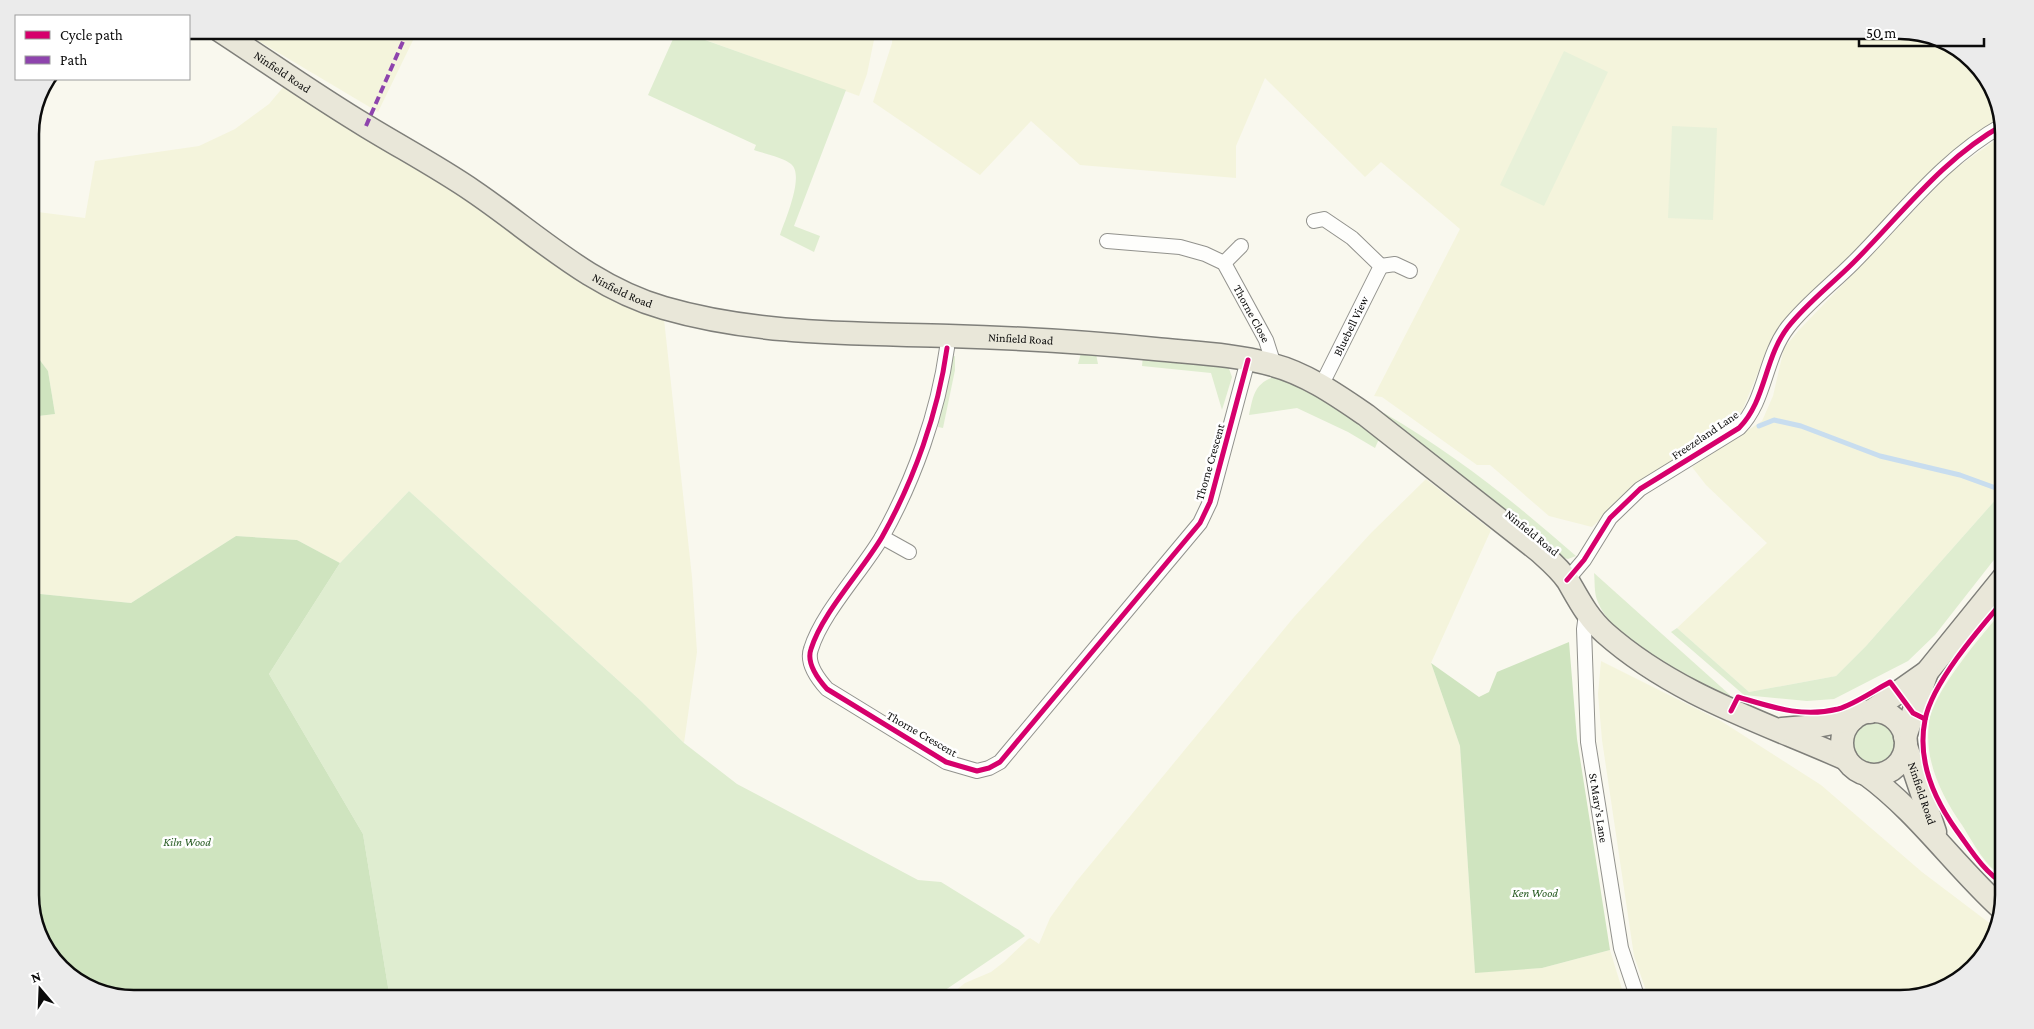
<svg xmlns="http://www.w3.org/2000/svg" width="2034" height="1029" font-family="'Crimson Pro',serif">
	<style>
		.farmland { fill: #f4f4dc }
		.green { fill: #dfedd0 }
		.forest { fill: #cfe4bf }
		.pitch { fill: #e8f1d9 }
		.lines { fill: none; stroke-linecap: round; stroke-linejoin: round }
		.stream { stroke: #c8ddef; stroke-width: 5 }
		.street-casing { stroke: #92928d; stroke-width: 16 }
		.primary-casing { stroke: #7f7f7a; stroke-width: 25 }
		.street { stroke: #fefefc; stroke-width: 14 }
		.primary { stroke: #e9e7d9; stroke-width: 22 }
		.quiet { stroke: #8e44ad; stroke-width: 4; stroke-dasharray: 8 4; stroke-linecap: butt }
		.cycleway-casing { stroke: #fff; stroke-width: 8 }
		.cycleway { stroke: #d6006c; stroke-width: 5 }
		.labels { text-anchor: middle; stroke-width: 5; stroke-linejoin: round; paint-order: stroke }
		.street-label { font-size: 12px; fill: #0b0b0b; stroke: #fff }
		.park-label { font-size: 12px; font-style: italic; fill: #275b22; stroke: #fff }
		.rim { fill: none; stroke: #0b0b0b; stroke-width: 2.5 }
	</style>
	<rect width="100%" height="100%" fill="#f9f8ee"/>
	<g class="farmland">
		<polygon points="240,30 418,30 378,112"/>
		<polygon points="678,30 876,30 867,74 859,96"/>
		<polygon points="893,30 1900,30 1946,41 1987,76 2001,120 1892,215 1788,319 1769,346 1742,411 1733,422 1637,485 1592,527 1549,516 1490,465 1477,465 1382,397 1374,396 1460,229 1381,162 1365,177 1265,78 1236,146 1236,178 1080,165 1031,121 980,175 873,102 892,43"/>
		<polygon points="285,85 463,196 593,290 664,319 692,577 697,652 684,743 640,700 409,491 340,563 297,540 236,536 131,603 30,593 30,417 55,414 48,371 30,347 30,211 85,218 95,161 199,146 235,129 269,104"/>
		<polygon points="2004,134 2004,496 1998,497 1866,646 1836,676 1749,692 1677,628 1767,543 1706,485 1692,467 1762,421 1773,396 1784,348 1799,330 1952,171"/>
		<polygon points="1426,479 1491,530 1431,663 1460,746 1475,972 1542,968 1610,950 1625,999 945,999 965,983 991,972 1004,962 1028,939 1030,938 1039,944 1050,918 1076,882 1294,617 1371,533"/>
		<polygon points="1601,661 1721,721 1821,785 1922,872 1996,928 1993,941 1958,982 1900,999 1649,999 1634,956 1602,740 1598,694"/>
	</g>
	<g class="green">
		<path d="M677 30 846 90 794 226 820 236 814 252 780 235C785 220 805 175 791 164 785 158 763 153 754 150L756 145 648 95Z"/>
		<polygon points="1081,353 1096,354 1098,364 1078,364"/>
		<polygon points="1143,355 1228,366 1232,377 1222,410 1211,373 1142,366"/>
		<polygon points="955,356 955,370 943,428 938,427 951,357"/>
		<path d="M1273 377C1312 386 1348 415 1379 439L1375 448 1348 432 1297 408 1249 415C1253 397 1254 384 1273 377Z"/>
		<path d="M1384 413C1453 453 1516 503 1576 556L1568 559 1560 557 1523 524 1384 416Z"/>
		<polygon points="409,491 640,700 684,743 737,784 918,880 941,882 1019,930 1025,936 932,999 390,999 363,834 269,674 340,563"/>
		<polygon points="2004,496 2004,547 1935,635 1908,661 1834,699 1807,701 1744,695 1671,632 1677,628 1749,692 1836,676 1866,646 1998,497"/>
		<path d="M1594 573 1730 695 1728 700C1688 679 1614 644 1597 600 1594 592 1595 581 1594 573Z"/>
		<path d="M2004 609V878C1985 866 1974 844 1962 825 1941 795 1924 760 1929 723 1933 691 1983 634 2004 609Z"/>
		<circle cx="1873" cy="744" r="24"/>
	</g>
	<g class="forest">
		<polygon points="30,347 48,371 55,414 30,417"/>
		<polygon points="236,536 297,540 340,563 269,674 363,834 390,999 134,999 88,988 48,953 30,902 30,593 131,603"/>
		<polygon points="1569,642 1577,739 1610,950 1542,968 1475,973 1460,746 1431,663 1479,697 1489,692 1497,672"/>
	</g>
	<g class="pitch">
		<polygon points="1564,51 1608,72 1544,206 1500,185"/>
		<polygon points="1672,126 1717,128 1713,220 1668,218"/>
	</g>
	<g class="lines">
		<polyline class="stream" points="1759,426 1774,420 1801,426 1880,456 1960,475 2004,491"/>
		<g class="street-casing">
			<g id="street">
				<polyline points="1314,221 1324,219 1352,238 1381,266 1321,386"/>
				<path id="s1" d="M1107 241 1180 247 1205 254 1224 263 1266 340 1274 365"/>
				<polyline points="1224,263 1241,246"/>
				<polyline points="1381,266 1395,264 1410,271"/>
				<path d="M947 348C938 413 914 480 882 537 862 571 822 613 811 649 806 663 818 679 827 689L946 762 977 771 989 768 1000 762 1200 523 1210 502 1248 360"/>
				<polyline points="882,537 909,552"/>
				<path d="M1567 580 1584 560 1610 518 1640 489 1739 428C1766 401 1764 358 1788 327 1806 304 1832 284 1853 263 1901 215 1943 158 2003 125"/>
				<path id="s2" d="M1586 614 1584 629 1588 742 1621 948 1638 999"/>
			</g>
		</g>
		<g class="primary-casing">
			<g id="primary">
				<path id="s3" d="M219 30C268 62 316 96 366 126 402 148 438 167 473 191 535 233 590 287 664 308 757 335 853 333 949 336 1018 338 1087 342 1155 349 1194 353 1235 354 1273 365 1307 374 1338 396 1366 415L1539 551C1549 560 1560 569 1568 581 1579 600 1588 618 1605 633 1675 695 1763 722 1846 759"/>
				<circle cx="1874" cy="743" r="32"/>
				<polyline points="1870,712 1927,672 2004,577"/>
				<polyline points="1782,729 1817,726 1853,719"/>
				<polyline points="1905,737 1927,672"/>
				<path id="s4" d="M1906 746 1935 832"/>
				<path d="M1866 774C1918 812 1954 865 2001 908"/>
			</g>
		</g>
		<use href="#street" class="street"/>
		<use href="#primary" class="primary"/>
		<polyline class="quiet" points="366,126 408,30"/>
		<g class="cycleway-casing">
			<g id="cycleway">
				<path d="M947 348C938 413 914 480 882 537 862 571 822 613 811 649 806 663 818 679 827 689L946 762 977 771 989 768 1000 762 1200 523 1210 502 1248 360"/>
				<path d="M1567 580 1584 560 1610 518 1640 489 1739 428C1766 401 1764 358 1788 327 1806 304 1832 284 1853 263 1901 215 1943 158 2003 125"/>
				<path d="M2004 600C1979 629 1932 683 1925 720 1917 760 1934 799 1957 831 1971 850 1983 871 2004 884"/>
				<path d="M1731 711 1738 697C1772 707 1802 718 1838 709 1855 704 1873 691 1890 682L1913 713 1925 719"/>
			</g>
		</g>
		<use href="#cycleway" class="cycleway"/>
	</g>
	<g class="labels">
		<g class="street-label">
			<text dy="4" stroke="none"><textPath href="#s3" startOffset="76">Ninfield Road</textPath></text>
			<text dy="4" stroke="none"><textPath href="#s3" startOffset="481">Ninfield Road</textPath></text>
			<text dy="4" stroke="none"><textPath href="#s1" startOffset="178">Thorne Close</textPath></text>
			<text transform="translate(1351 326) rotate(-64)" y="4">Bluebell View</text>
			<text dy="4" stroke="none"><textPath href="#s3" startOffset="885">Ninfield Road</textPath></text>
			<text transform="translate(1705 435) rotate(-34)" y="4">Freezeland Lane</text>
			<text transform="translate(1210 462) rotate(-74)" y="4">Thorne Crescent</text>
			<text transform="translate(1532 533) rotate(39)" y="4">Ninfield Road</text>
			<text transform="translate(922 734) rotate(30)" y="4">Thorne Crescent</text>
			<text dy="4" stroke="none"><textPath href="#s4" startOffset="50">Ninfield Road</textPath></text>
			<text dy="4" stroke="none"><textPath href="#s2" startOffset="195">St Mary's Lane</textPath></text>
		</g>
		<g class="park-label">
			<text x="187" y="846">Kiln Wood</text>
			<text x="1535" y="897">Ken Wood</text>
		</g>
	</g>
	<path d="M0 0H2034V1029H0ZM134 39H1900A95 95 0 0 1 1995 134V895A95 95 0 0 1 1900 990H134A95 95 0 0 1 39 895V134A95 95 0 0 1 134 39Z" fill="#ebebeb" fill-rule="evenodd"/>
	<path class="rim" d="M134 39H1900A95 95 0 0 1 1995 134V895A95 95 0 0 1 1900 990H134A95 95 0 0 1 39 895V134A95 95 0 0 1 134 39Z"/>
	<rect x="15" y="15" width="175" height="65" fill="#ffffff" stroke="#9d9d9d"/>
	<rect x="25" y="31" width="25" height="8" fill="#d6006c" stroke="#9d9d9d"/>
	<text x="60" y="40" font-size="15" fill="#0b0b0b">Cycle path</text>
	<rect x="25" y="56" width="25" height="8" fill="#8e44ad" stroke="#9d9d9d"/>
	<text x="60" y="65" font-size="15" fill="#0b0b0b">Path</text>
	<g transform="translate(40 989) rotate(341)" stroke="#ffffff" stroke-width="4" paint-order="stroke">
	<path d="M0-4L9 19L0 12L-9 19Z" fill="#0b0b0b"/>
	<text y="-8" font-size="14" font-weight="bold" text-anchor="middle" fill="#0b0b0b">N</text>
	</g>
	<path d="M1859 38v8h125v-8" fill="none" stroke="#0b0b0b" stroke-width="2.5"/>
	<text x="1866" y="38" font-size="15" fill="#0b0b0b" stroke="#ffffff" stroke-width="4" paint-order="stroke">50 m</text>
</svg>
